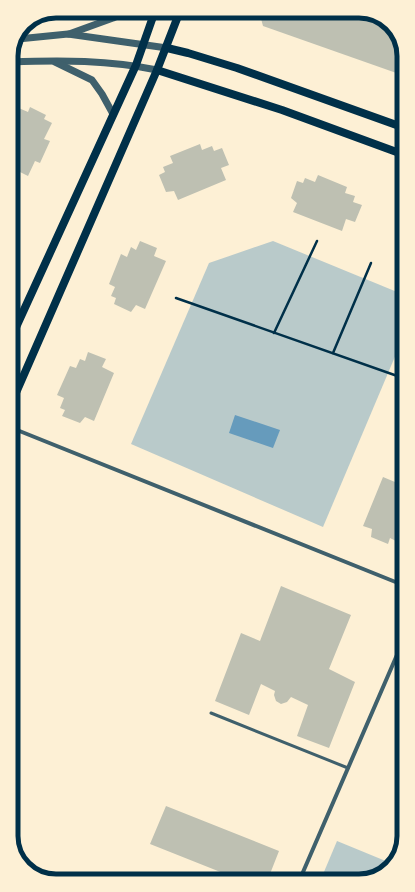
<svg xmlns="http://www.w3.org/2000/svg" width="415" height="892" font-family="Arial,sans-serif">
	<style>
		.green { fill: #b9caca }
		.water { fill: #669bbc }
		.building { fill: #bec0b2 }
		.lines { fill: none; stroke-linecap: round; stroke-linejoin: round }
		.path { stroke: #003049; stroke-width: 2.5 }
		.service { stroke: #3f606c; stroke-width: 3 }
		.minor { stroke: #3f606c; stroke-width: 4 }
		.tertiary { stroke: #3f606c; stroke-width: 7 }
		.secondary { stroke: #003049; stroke-width: 8 }
		.rim { fill: none; stroke: #003049; stroke-width: 5 }
	</style>
	<rect width="100%" height="100%" fill="#fdf0d5"/>
	<g class="green">
		<polygon points="273,241 402,294 402,340 323,527 131,444 209,263"/>
		<polygon points="337,841 393,864 374,879 321,879"/>
	</g>
	<polygon class="water" points="235,415 280,430 273,448 229,433"/>
	<g class="building">
		<polygon points="259,11 362,11 386,20 402,41 402,75 263,26"/>
		<polygon points="14,106 28,112 30,107 46,115 44,119 52,123 44,139 50,141 40,163 35,161 28,176 20,172 18,176 11,173 11,113"/>
		<polygon points="200,144 202,150 212,146 214,151 222,148 229,165 221,168 226,180 178,200 174,191 166,192 159,175 165,172 163,167 173,163 170,156"/>
		<polygon points="318,175 347,187 345,193 355,196 353,202 362,205 355,222 346,219 342,231 293,212 297,203 291,198 297,181 303,183 305,178 315,182"/>
		<polygon points="140,241 157,248 154,256 166,261 145,309 136,305 131,312 114,304 116,298 111,296 115,287 109,284 121,254 127,257 131,247 136,250"/>
		<polygon points="88,352 106,359 102,367 114,373 94,421 85,417 80,423 62,416 65,410 60,408 64,398 57,395 70,366 76,368 80,359 85,361"/>
		<polygon points="398,474 403,476 403,532 400,531 396,541 390,538 388,544 371,537 372,529 363,526 383,477 395,482"/>
		<polygon points="281,586 351,615 329,669 355,682 329,748 297,736 308,705 291,697 287,702 281,704 276,701 274,695 275,691 261,684 249,715 215,701 241,633 260,641"/>
		<polygon points="166,806 279,851 268,879 232,880 233,877 150,844"/>
	</g>
	<g class="lines">
		<g class="path">
			<polyline points="176,298 403,378"/>
			<polyline points="274,333 317,241"/>
			<polyline points="333,353 371,263"/>
		</g>
		<g class="service">
			<polyline points="211,713 348,768"/>
			<polyline points="94,881 97,881"/>
		</g>
		<g class="minor">
			<polyline points="12,428 403,585"/>
			<polyline points="300,879 403,641"/>
		</g>
		<g class="tertiary">
			<polyline points="69,34 113,18 127,11"/>
			<polyline points="18,39 68,34 167,48"/>
			<path d="M11 62C60 60 110 60 157 70"/>
			<polyline points="55,62 92,80 102,94 113,114"/>
		</g>
		<g class="secondary">
			<polyline points="167,48 188,53 237,68 402,127"/>
			<polyline points="157,70 282,110 402,154"/>
			<polyline points="12,336 136,65 155,11"/>
			<polyline points="12,402 157,70 180,11"/>
		</g>
	</g>
	<path d="M0 0H415V892H0ZM56 18H359A38 38 0 0 1 397 56V836A38 38 0 0 1 359 874H56A38 38 0 0 1 18 836V56A38 38 0 0 1 56 18Z" fill="#fdf0d5" fill-rule="evenodd"/>
	<path class="rim" d="M56 18H359A38 38 0 0 1 397 56V836A38 38 0 0 1 359 874H56A38 38 0 0 1 18 836V56A38 38 0 0 1 56 18Z"/>
</svg>
